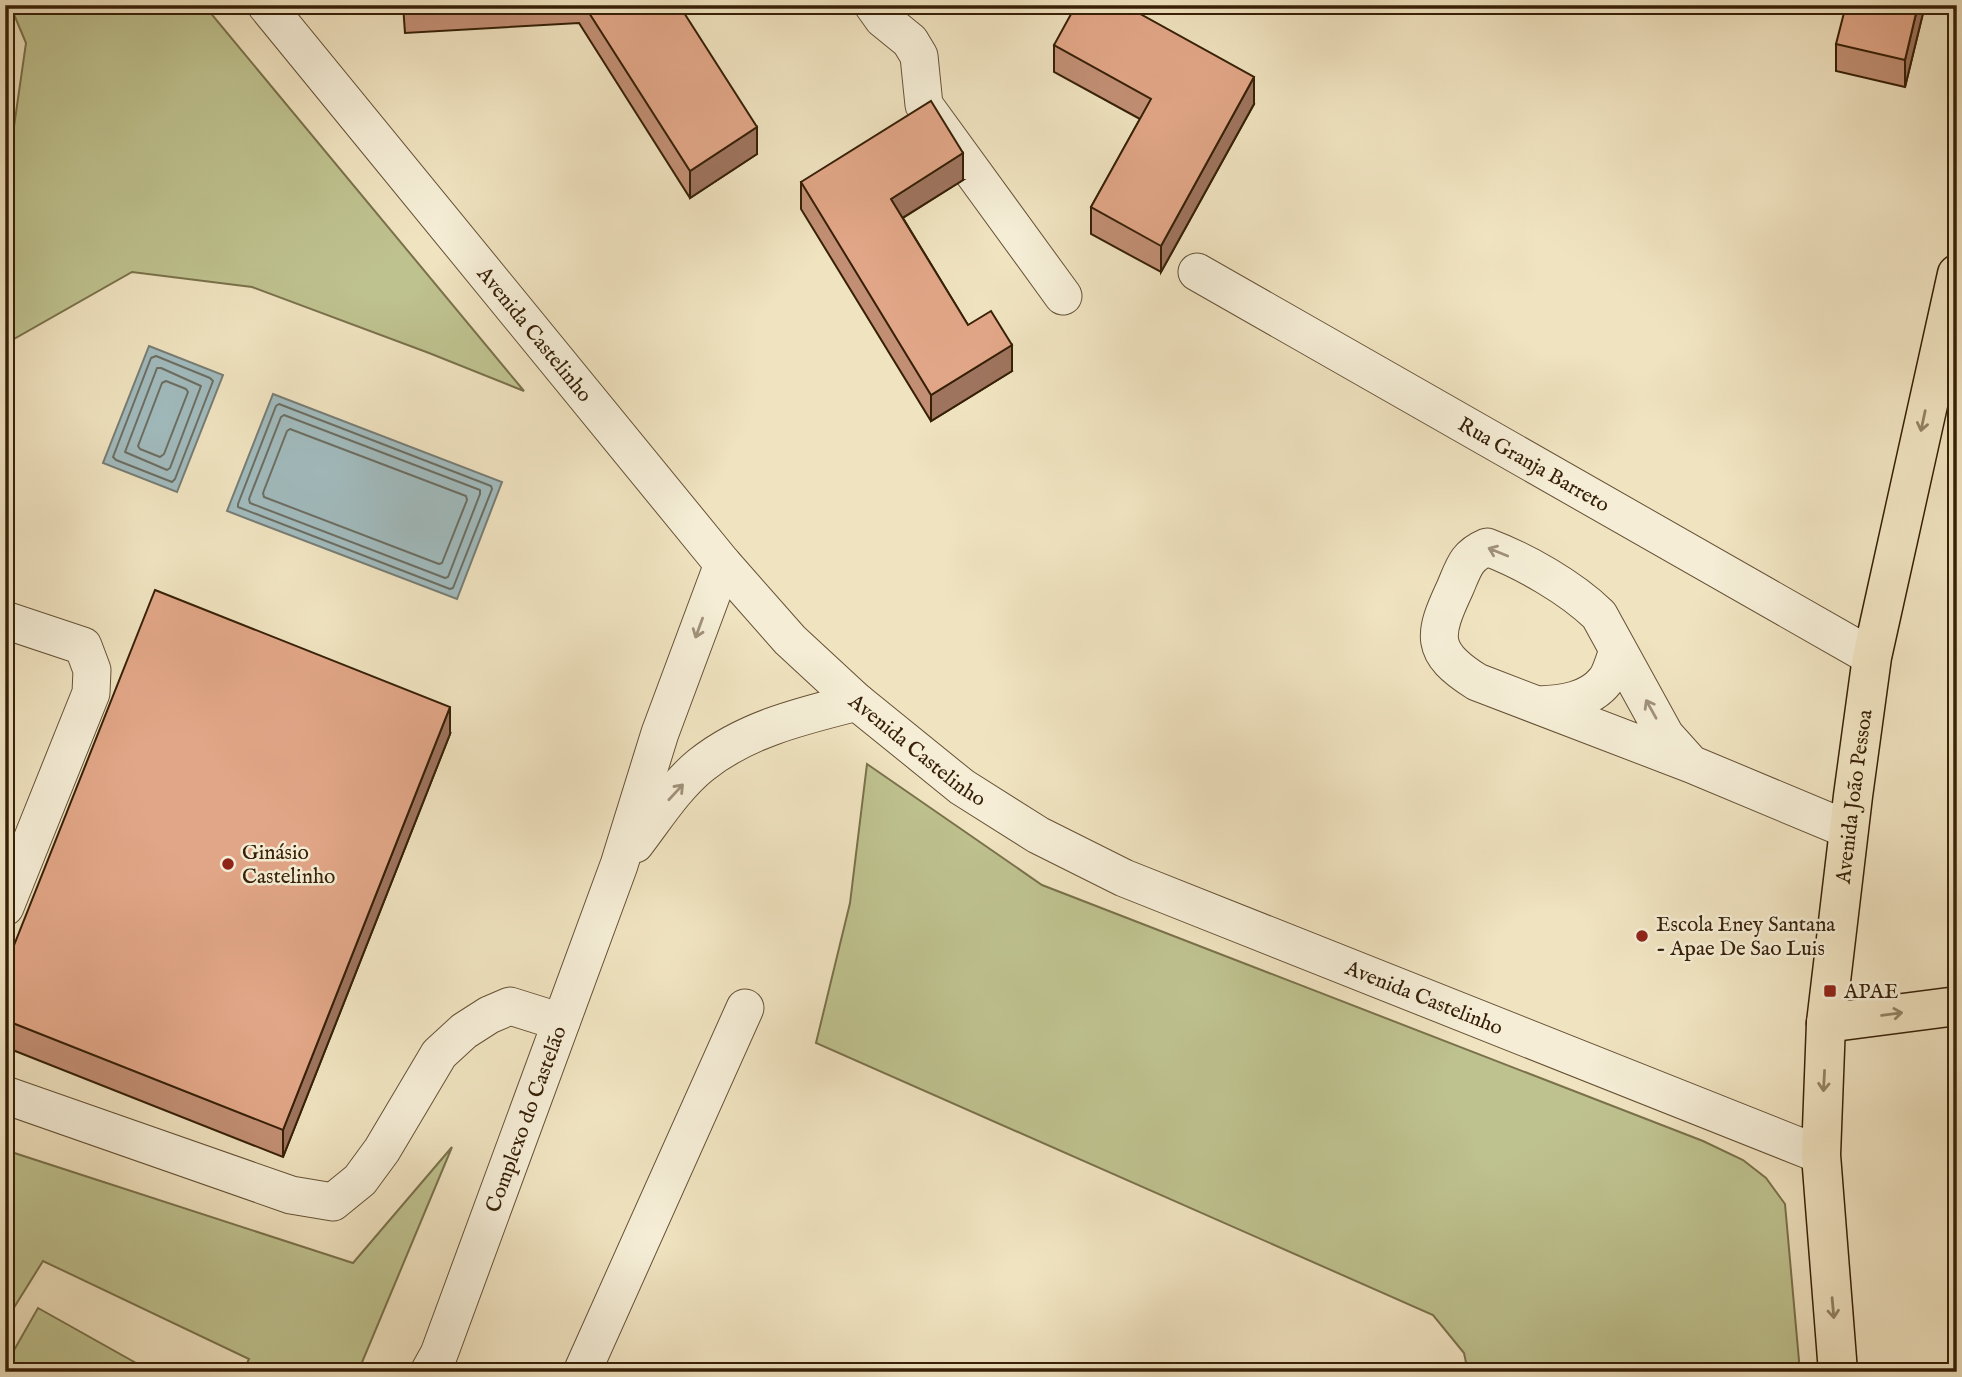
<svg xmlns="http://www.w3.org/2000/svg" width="1962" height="1377" font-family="'IM FELL English',serif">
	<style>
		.green { fill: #bec28f; stroke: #7a714b; stroke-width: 2 }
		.water { fill: #a1bbbe; stroke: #777d75; stroke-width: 2 }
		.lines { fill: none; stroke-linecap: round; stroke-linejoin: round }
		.shore { stroke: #6c6e62; stroke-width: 2 }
		.minor-casing { stroke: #655135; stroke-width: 39 }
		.major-casing { stroke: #372007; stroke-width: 41 }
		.minor { stroke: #f5edd6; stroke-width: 37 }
		.major { stroke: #f0e3c0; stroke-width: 38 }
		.wall { fill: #c28f74; stroke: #372007; stroke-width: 2 }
		.shaded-wall { fill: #9e745e; stroke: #372007; stroke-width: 2 }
		.building { fill: #e1a687; stroke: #372007; stroke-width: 2 }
		.oneway { stroke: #948264 }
		.oneway2 { stroke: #a09179 }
		.poi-dot { fill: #8f2418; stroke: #f5edd6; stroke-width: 2.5 }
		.labels { text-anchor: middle; stroke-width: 5; stroke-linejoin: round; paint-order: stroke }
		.street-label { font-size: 21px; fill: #372007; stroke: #f5edd6 }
		.poi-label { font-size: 21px; fill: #372007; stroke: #f5edd6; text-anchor: start }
	</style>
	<rect width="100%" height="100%" fill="#f0e3c0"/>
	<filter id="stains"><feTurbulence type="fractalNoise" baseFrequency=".00286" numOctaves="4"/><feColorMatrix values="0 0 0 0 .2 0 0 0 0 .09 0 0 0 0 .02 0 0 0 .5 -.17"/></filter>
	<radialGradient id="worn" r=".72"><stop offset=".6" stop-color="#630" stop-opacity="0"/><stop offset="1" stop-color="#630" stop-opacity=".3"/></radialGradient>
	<g class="green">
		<polygon points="10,5 204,5 524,391 429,353 252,287 132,272 5,344 5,189 26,43"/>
		<polygon points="867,764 1042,885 1703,1141 1743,1160 1766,1178 1785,1204 1800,1372 1468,1372 1464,1353 1433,1315 816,1043 850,903"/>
		<polygon points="452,1147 358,1372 243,1372 249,1359 43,1261 5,1322 5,1150 353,1263"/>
		<polygon points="38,1308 152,1372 5,1372 5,1366"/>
	</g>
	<g class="water">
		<polygon points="149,346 223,375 177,492 103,463"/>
		<polygon points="273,394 502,482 457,599 227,511"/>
	</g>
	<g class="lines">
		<g class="shore">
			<polygon points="156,356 210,378 213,381 175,479 172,482 116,460 113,457 151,358"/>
			<polygon points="157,368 161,368 201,386 170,468 167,470 125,452"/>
			<polygon points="166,381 186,389 188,392 164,454 160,457 140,449 138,446 162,383"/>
			<polygon points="279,404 491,486 492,489 453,588 450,589 238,507 238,504 276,406"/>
			<polygon points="284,415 480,490 480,494 448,577 445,578 250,503 249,499 281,417"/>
			<polygon points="290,429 466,496 467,500 442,563 439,564 264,497 263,493 287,431"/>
		</g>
		<g class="minor-casing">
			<g id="minor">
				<path id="s1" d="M266 5 723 564 790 640 857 702 962 787 1038 835 1124 878 1821 1155"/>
				<polyline points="873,5 883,19 910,41 919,56 924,105 1063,296"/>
				<path id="s2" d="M1197 272 1872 657"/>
				<polyline points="5,620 83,646 92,670 91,693 5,907"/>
				<path d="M1539 705C1562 704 1589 701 1605 681 1611 674 1614 660 1618 651"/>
				<path d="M1691 764 1665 735 1599 615C1570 587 1524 561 1487 547 1466 556 1464 567 1455 588 1433 635 1429 652 1477 682L1691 764 1849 830"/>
				<path d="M635 844C655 818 675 786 701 765 746 729 802 716 857 702"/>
				<polyline points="5,1095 291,1195 333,1202 360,1180 382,1150 439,1054 464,1031 489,1015 510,1006 561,1022"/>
				<path id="s3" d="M429 1372 439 1354 619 865 660 733 723 564"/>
				<polyline points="582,1372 745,1008"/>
			</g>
		</g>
		<g class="major-casing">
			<g id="major">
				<polyline points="1826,1023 1957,1006"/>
				<path id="s4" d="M1838 1372 1821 1155 1826 1023 1853 796 1872 657 1957 274"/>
			</g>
		</g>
		<use href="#minor" class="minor"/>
		<use href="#major" class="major"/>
	</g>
	<g class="wall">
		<polygon points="403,5 679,5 757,154 690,198 579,23 405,33"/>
		<polygon points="1925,5 1905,87 1836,71 1836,44"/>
		<polygon points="1054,45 1254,104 1161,272 1091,234 1091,207 1140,119 1054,72"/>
		<polygon points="963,180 903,218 968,325 1012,371 931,421 801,209 801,182"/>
		<polygon points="450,734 283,1157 5,1047 5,968"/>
	</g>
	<g class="shaded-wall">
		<polygon points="1918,5 1925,5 1905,87 1905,60"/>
		<polygon points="1254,77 1254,104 1161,272 1161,246"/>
		<polygon points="757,127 757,154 690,198 690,171"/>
		<polygon points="963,153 963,180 891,225 891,199"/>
		<polygon points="1012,345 1012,371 931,421 931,395"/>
		<polygon points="450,707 450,734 283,1157 283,1130"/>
	</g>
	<g class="building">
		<polygon points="584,5 679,5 757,127 690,171"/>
		<polygon points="1076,5 1124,5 1254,77 1161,246 1091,207 1151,99 1054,45"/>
		<polygon points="1846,5 1918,5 1905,60 1836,44"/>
		<polygon points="931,101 963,153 891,199 968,325 991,311 1012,345 931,395 801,182"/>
		<polygon points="155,590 450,707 283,1130 5,1020 5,968"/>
	</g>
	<defs><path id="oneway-shaft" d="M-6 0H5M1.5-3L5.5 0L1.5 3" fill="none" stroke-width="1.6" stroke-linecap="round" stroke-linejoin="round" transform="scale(1.75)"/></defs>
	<g class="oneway">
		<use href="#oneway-shaft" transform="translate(1923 421) rotate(102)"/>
		<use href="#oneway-shaft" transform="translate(1892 1014) rotate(-8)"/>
		<use href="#oneway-shaft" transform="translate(1824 1081) rotate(93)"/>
		<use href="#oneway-shaft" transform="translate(1833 1308) rotate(85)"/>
	</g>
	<g class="oneway2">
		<use href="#oneway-shaft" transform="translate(1498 552) rotate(-158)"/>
		<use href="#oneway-shaft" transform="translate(699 628) rotate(110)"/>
		<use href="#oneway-shaft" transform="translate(1651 709) rotate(-119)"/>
		<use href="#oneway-shaft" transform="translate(676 792) rotate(-47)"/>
	</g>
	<g class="poi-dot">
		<circle cx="228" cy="864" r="7"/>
		<circle cx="1642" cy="936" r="7"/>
		<rect x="1823" y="984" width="14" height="14" rx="3.5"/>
	</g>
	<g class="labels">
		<g class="street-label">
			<text dy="7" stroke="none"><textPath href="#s1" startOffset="425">Avenida Castelinho</textPath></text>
			<text dy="7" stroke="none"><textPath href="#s2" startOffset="388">Rua Granja Barreto</textPath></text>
			<text dy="7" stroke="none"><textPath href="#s1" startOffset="992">Avenida Castelinho</textPath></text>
			<text dy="7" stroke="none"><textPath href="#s4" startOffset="578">Avenida João Pessoa</textPath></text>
			<text dy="7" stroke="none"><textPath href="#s1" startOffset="1559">Avenida Castelinho</textPath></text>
			<text dy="7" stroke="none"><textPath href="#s3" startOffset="271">Complexo do Castelão</textPath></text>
		</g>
		<g class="poi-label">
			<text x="242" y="859">Ginásio<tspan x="242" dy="24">Castelinho</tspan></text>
			<text x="1656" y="931">Escola Eney Santana<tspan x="1656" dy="24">- Apae De Sao Luis</tspan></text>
			<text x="1844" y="998">APAE</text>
		</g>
	</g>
	<rect width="1962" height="1377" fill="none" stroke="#f0e3c0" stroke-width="28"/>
	<rect x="7" y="7" width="1948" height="1363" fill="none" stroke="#372007" stroke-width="3.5"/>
	<rect x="14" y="14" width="1934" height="1349" fill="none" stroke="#372007" stroke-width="2"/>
	<rect width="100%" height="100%" filter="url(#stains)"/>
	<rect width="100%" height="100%" fill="url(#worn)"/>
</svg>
